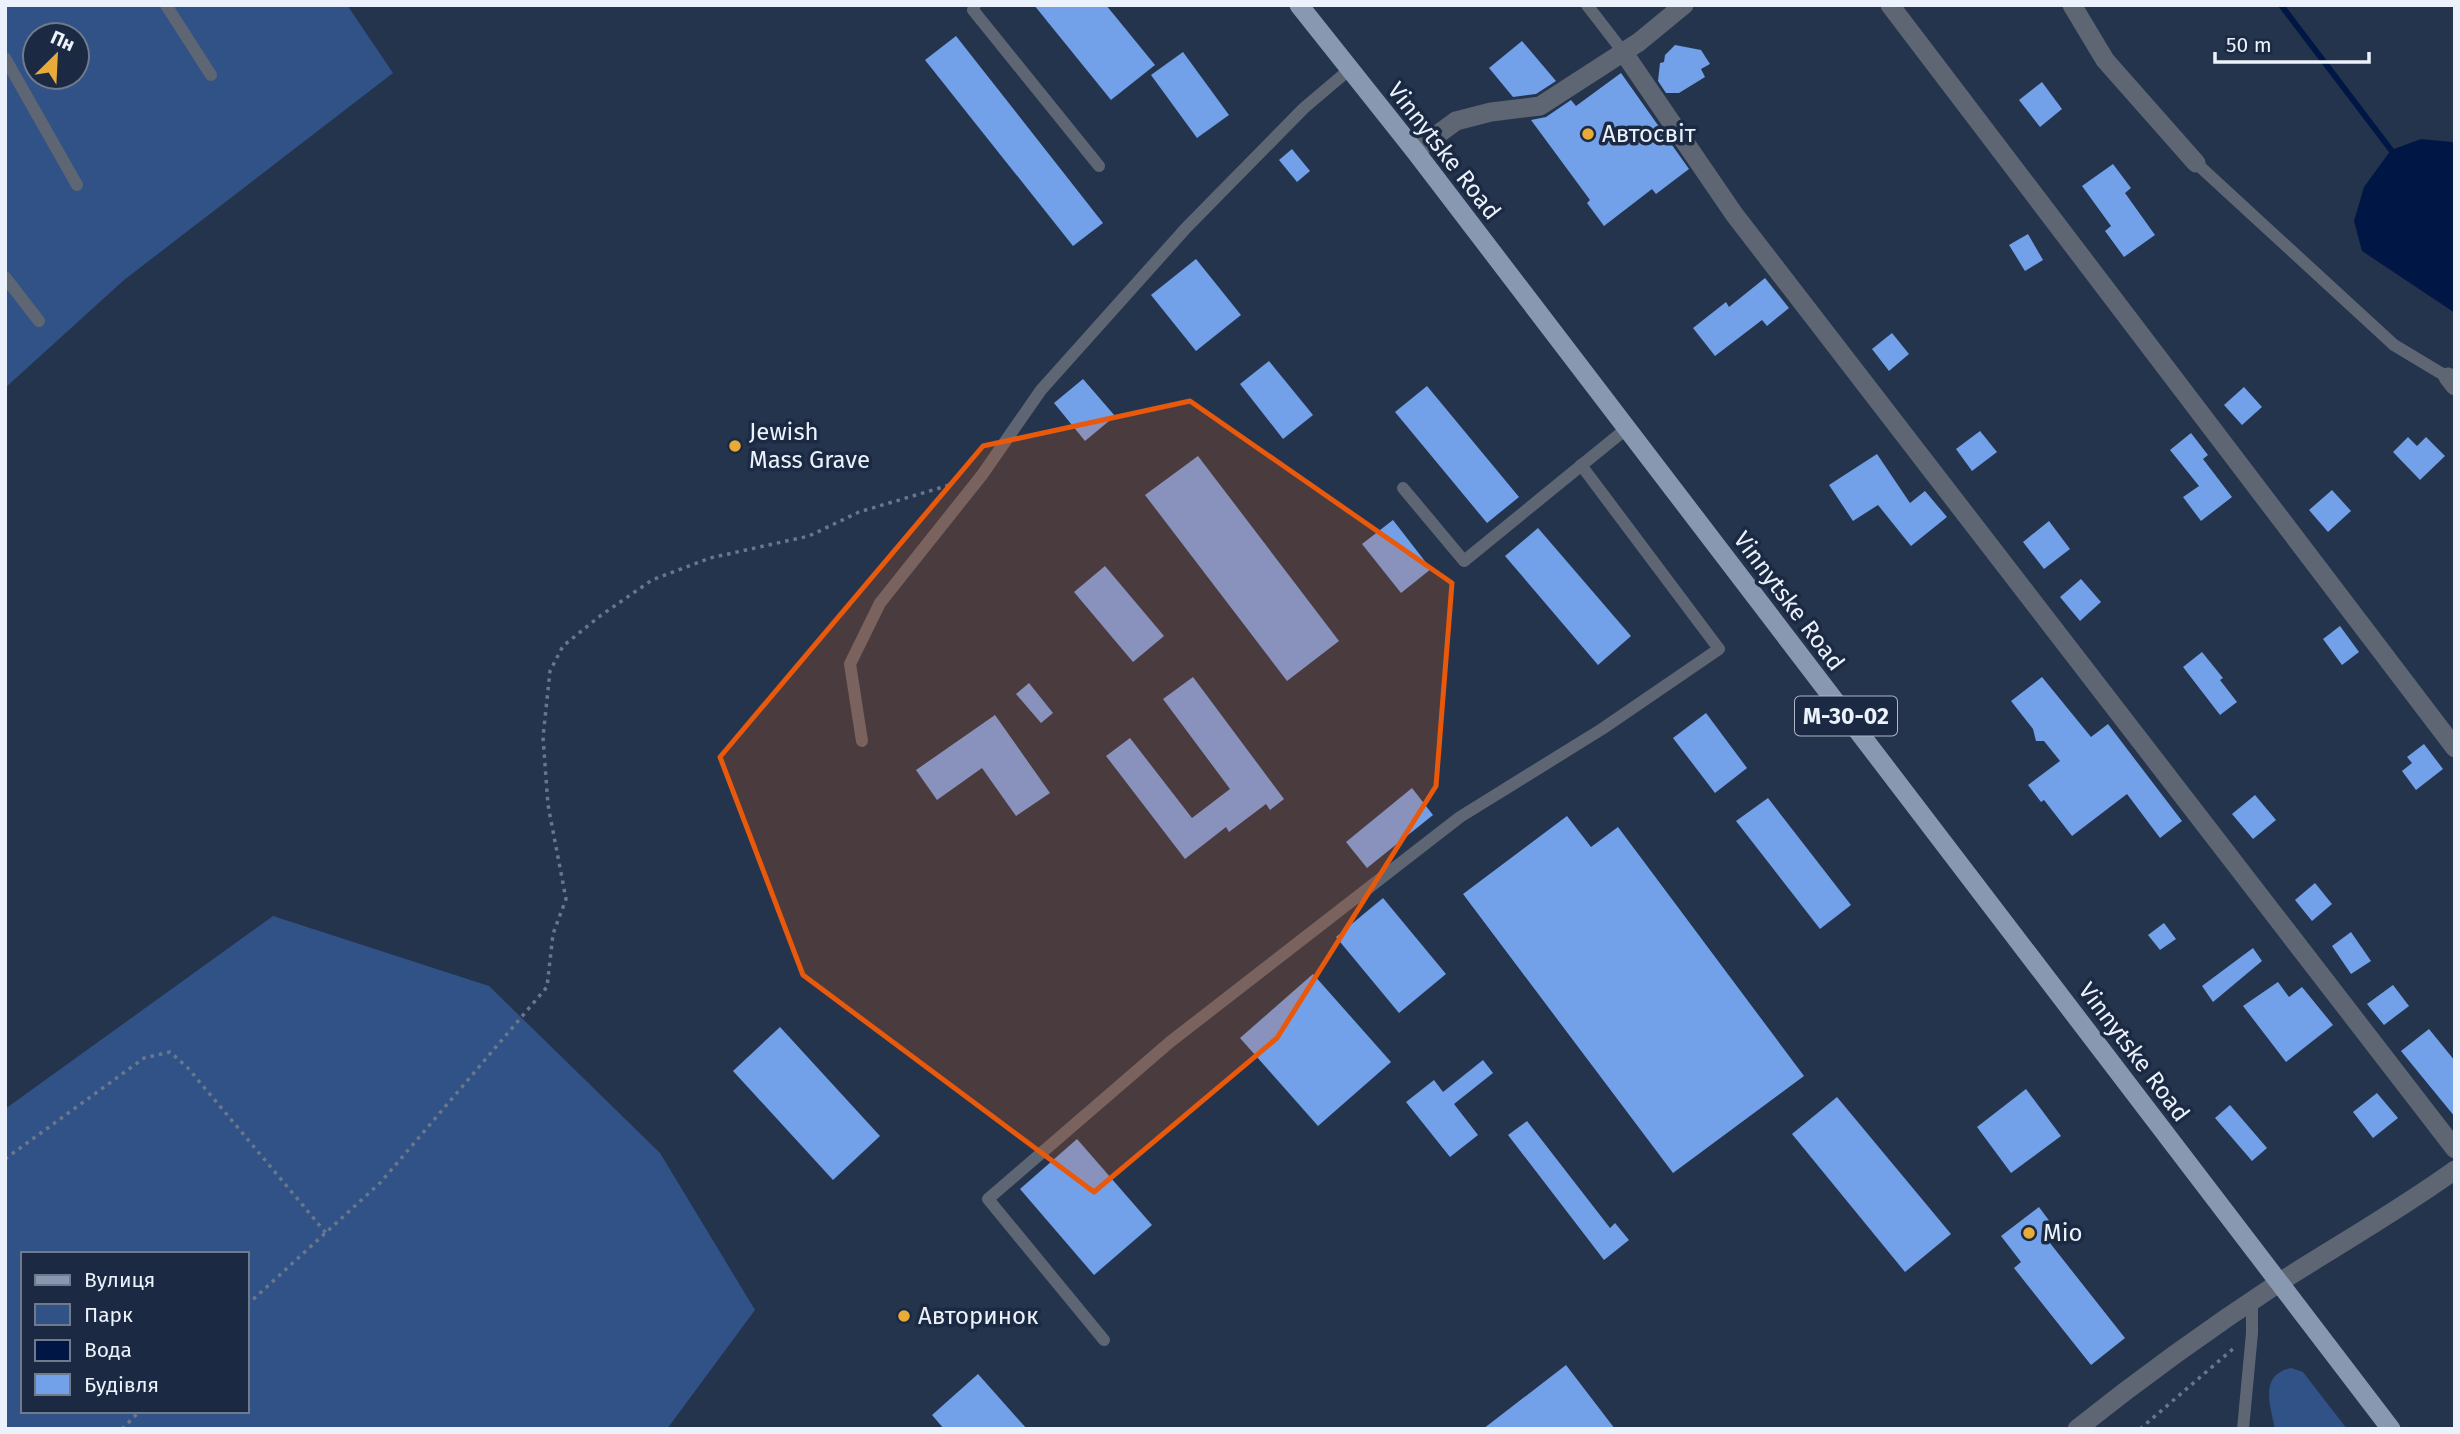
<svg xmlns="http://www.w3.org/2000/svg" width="2460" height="1434" font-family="'Fira Sans',sans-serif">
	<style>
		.green { fill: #305287; fill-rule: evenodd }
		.water { fill: #001746 }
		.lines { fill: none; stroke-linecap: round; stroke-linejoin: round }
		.stream { stroke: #001746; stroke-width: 6 }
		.building { fill: #72a0e9 }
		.path { stroke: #6a778a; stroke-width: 3.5; stroke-dasharray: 3.5 5; stroke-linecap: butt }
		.service { stroke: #5f6673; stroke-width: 12 }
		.minor { stroke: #5f6673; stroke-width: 19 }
		.primary { stroke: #8898b1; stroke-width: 19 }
		.marked { fill: #e8590c; fill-opacity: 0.2; stroke: #e8590c; stroke-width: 5; stroke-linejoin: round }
		.poi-dot { fill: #e8ab37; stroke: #1b2a42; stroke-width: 2.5 }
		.labels { text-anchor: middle; stroke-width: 7; stroke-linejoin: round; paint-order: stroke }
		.shield { fill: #1b2a42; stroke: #adb6c4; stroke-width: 2 }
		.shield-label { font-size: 23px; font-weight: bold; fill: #ecf2fc }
		.poi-label { font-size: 24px; fill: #ecf2fc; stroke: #1b2a42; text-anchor: start }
		.street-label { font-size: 24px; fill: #ecf2fc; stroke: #1b2a42 }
	</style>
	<rect width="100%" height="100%" fill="#24344d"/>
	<g class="green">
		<path d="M5 5H347L393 73 124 280 5 388ZM35 35H77V77H35Z"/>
		<path d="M273 916 489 986 660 1153 755 1310 667 1429H5V1109ZM23 1254H247V1411H23Z"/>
		<path d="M2291 1368 2303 1372 2347 1429H2275C2270 1405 2259 1375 2291 1368Z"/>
	</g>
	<polygon class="water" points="2421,139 2452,142 2455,147 2455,313 2362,251 2354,221 2364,187 2391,150"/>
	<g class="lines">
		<polyline class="stream" points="2281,5 2391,150"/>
	</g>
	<g class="building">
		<polygon points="1034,5 1106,5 1155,65 1111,100"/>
		<polygon points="956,36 1103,223 1073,246 925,60"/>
		<polygon points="1522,41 1556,81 1536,94 1513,97 1489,68"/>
		<polygon points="1675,45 1701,50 1710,64 1701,69 1705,77 1679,93 1666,93 1658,81 1660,63 1664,62 1665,55"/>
		<polygon points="1183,52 1229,115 1197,138 1151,75"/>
		<polygon points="1621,73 1689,169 1656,194 1652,189 1604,226 1587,203 1590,200 1531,120 1546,117 1571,100 1576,106"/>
		<polygon points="2042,82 2062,109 2040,127 2019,100"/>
		<polygon points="1292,149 1310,171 1297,182 1279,160"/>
		<polygon points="2113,164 2131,188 2125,193 2155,235 2124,257 2105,231 2111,226 2082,186"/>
		<polygon points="2028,234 2043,260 2025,271 2009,245"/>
		<polygon points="1196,259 1241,315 1196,351 1151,295"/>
		<polygon points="1765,278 1789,308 1767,326 1762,320 1715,356 1693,328 1726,302 1729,307"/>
		<polygon points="1892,333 1909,354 1889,371 1872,349"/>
		<polygon points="1269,361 1313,415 1283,439 1240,384"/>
		<polygon points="1083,379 1115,416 1085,441 1054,403"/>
		<polygon points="1427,386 1519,497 1487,523 1395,412"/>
		<polygon points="2244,387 2262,407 2242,425 2224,405"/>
		<polygon points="1980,431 1997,452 1972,471 1956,449"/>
		<polygon points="2191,433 2208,455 2203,459 2232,497 2201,521 2183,497 2199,486 2170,450"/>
		<polygon points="2408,437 2417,446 2426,437 2445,456 2420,480 2393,452"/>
		<polygon points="1877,454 1910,503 1925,491 1947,517 1911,546 1878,505 1853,521 1829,485"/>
		<polygon points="1198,456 1339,641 1287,681 1145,495"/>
		<polygon points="2332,490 2351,511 2328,532 2309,510"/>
		<polygon points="1393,520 1431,569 1401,593 1362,544"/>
		<polygon points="2049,521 2070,549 2044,569 2023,542"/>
		<polygon points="1538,528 1631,636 1598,665 1505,556"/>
		<polygon points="1105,566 1164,636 1133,662 1074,592"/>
		<polygon points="2081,579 2101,602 2080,621 2060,597"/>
		<polygon points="2340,626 2359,652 2342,665 2323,639"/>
		<polygon points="2202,652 2223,678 2220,680 2237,702 2220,715 2183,667"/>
		<polygon points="1193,677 1284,799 1270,810 1266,804 1229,832 1226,827 1185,859 1106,756 1130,738 1192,818 1230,789 1163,699"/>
		<polygon points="2042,677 2091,737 2108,724 2182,821 2160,838 2127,794 2072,836 2044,800 2041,802 2028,785 2060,761 2044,741 2036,741 2033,729 2011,701"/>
		<polygon points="1029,683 1053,713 1041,723 1016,694"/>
		<polygon points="1706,713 1747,768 1715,793 1673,738"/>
		<polygon points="995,715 1050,793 1016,816 982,768 937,800 916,770"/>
		<polygon points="2424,744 2443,769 2416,790 2402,771 2412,763 2407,757"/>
		<polygon points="1412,788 1433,815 1367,868 1346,842"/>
		<polygon points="2255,795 2276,820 2253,839 2232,814"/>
		<polygon points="1768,798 1851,905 1820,929 1736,821"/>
		<polygon points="1567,816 1591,847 1618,827 1804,1076 1673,1173 1463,894"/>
		<polygon points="2315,883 2332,904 2312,921 2295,900"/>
		<polygon points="1383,898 1446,974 1399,1013 1336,937"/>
		<polygon points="2164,923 2176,939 2160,950 2148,935"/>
		<polygon points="2351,932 2371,961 2351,974 2332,946"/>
		<polygon points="2253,948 2262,961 2213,1002 2202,986"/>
		<polygon points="1313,974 1391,1062 1318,1126 1240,1038"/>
		<polygon points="2278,982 2289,997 2302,987 2333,1025 2286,1062 2243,1006"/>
		<polygon points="2393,985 2409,1006 2384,1025 2367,1004"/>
		<polygon points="780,1027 880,1136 833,1180 733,1071"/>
		<polygon points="2429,1029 2455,1061 2455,1117 2401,1051"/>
		<polygon points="1483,1060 1493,1073 1454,1104 1478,1135 1450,1157 1406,1102 1434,1080 1443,1092"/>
		<polygon points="2026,1089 2061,1136 2011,1173 1977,1127"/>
		<polygon points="2377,1093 2398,1118 2373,1138 2353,1112"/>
		<polygon points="1837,1097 1951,1234 1905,1272 1792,1134"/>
		<polygon points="2230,1105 2267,1148 2252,1161 2215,1118"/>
		<polygon points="1527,1121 1610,1228 1615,1223 1629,1240 1604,1260 1508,1135"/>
		<polygon points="1077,1139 1152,1225 1094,1275 1020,1189"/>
		<polygon points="2039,1207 2056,1230 2046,1238 2125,1338 2091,1365 2014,1268 2021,1262 2001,1236"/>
		<polygon points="1566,1365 1615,1429 1483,1429"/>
		<polygon points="978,1374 1027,1429 944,1429 932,1415"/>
	</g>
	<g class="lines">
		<g class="path">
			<polyline points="5,1159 144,1058 170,1052 188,1068 326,1233"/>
			<polyline points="247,1305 381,1182 547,987 553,934 566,899 548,805 543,737 550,671 563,646 600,616 652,580 710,558 809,536 859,512 953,484"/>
			<polyline points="122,1429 140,1411"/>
			<polyline points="2140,1429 2234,1348"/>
		</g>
		<g class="service">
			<polyline points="166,5 211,75"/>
			<polyline points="975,5 973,10 1099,166"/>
			<polyline points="1587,5 1624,53"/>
			<polyline points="5,58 77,185"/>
			<polyline points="2196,163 2394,345 2454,381"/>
			<polyline points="5,277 39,321"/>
			<polyline points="1403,488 1464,561 1626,429"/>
			<polyline points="862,741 850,664 880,603 982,475 1041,390 1186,228 1304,108 1350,69"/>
			<polyline points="1104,1340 988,1199 1170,1042 1460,817 1602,729 1719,649 1581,465"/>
			<polyline points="2243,1429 2252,1333 2252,1302"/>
		</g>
		<g class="minor">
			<polyline points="1890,5 2455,748"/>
			<polyline points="2072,5 2105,60 2196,163"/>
			<polyline points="1624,53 1734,214 2455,1149"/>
			<polyline points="1415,151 1456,121 1491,112 1540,106 1639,42 1684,5"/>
			<polyline points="2448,377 2455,386"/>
			<path d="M2077 1429C2142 1377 2210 1328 2280 1282 2338 1245 2398 1211 2455 1170"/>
		</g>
		<polyline class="primary" points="1299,5 1415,151 2391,1429"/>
	</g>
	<path class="marked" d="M1190 401 1452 583 1436 786 1277 1038 1094 1192 803 975 720 757 983 446Z"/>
	<g class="poi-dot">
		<circle cx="1588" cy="134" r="7"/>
		<circle cx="735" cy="446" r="7"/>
		<circle cx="2029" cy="1233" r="7"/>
		<circle cx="904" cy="1316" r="7"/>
	</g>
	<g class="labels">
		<rect class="shield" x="1795" y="696.5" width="102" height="39" rx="5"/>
		<g class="shield-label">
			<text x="1846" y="724">М-30-02</text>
		</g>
		<g class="poi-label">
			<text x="1602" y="142">Автосвіт</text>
			<text x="749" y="440">Jewish<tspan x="749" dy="28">Mass Grave</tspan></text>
			<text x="2043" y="1241">Міо</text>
			<text x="918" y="1324">Авторинок</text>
		</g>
		<g class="street-label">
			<text transform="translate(1444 151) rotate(52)" y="8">Vinnytske Road</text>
			<text transform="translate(1789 601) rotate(53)" y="8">Vinnytske Road</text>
			<text transform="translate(2134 1052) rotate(53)" y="8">Vinnytske Road</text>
		</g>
	</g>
	<rect width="2460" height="1434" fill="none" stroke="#ecf2fc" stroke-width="14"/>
	<rect x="21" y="1252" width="228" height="161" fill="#1b2a42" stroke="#6f7a8c" stroke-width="2"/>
	<rect x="35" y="1275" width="35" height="10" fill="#8898b1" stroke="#6f7a8c" stroke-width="2"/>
	<text x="84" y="1287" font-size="21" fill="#ecf2fc">Вулиця</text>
	<rect x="35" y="1304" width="35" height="21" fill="#305287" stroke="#6f7a8c" stroke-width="2"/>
	<text x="84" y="1322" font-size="21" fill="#ecf2fc">Парк</text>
	<rect x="35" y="1340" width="35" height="21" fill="#001746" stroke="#6f7a8c" stroke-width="2"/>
	<text x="84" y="1357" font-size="21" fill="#ecf2fc">Вода</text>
	<rect x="35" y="1374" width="35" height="21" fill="#72a0e9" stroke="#6f7a8c" stroke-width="2"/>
	<text x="84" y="1392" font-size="21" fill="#ecf2fc">Будівля</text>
	<g transform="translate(56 56) rotate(24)"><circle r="33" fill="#1b2a42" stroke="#6f7a8c" stroke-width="2"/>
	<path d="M0-5L12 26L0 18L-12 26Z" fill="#e8ab37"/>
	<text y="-10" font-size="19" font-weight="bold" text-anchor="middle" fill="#ecf2fc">Пн</text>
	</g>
	<path d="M2215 52v10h154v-10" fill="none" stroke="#ecf2fc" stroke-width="3.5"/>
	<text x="2226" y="52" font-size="21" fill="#ecf2fc" stroke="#1b2a42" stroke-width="5" paint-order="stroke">50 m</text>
</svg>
